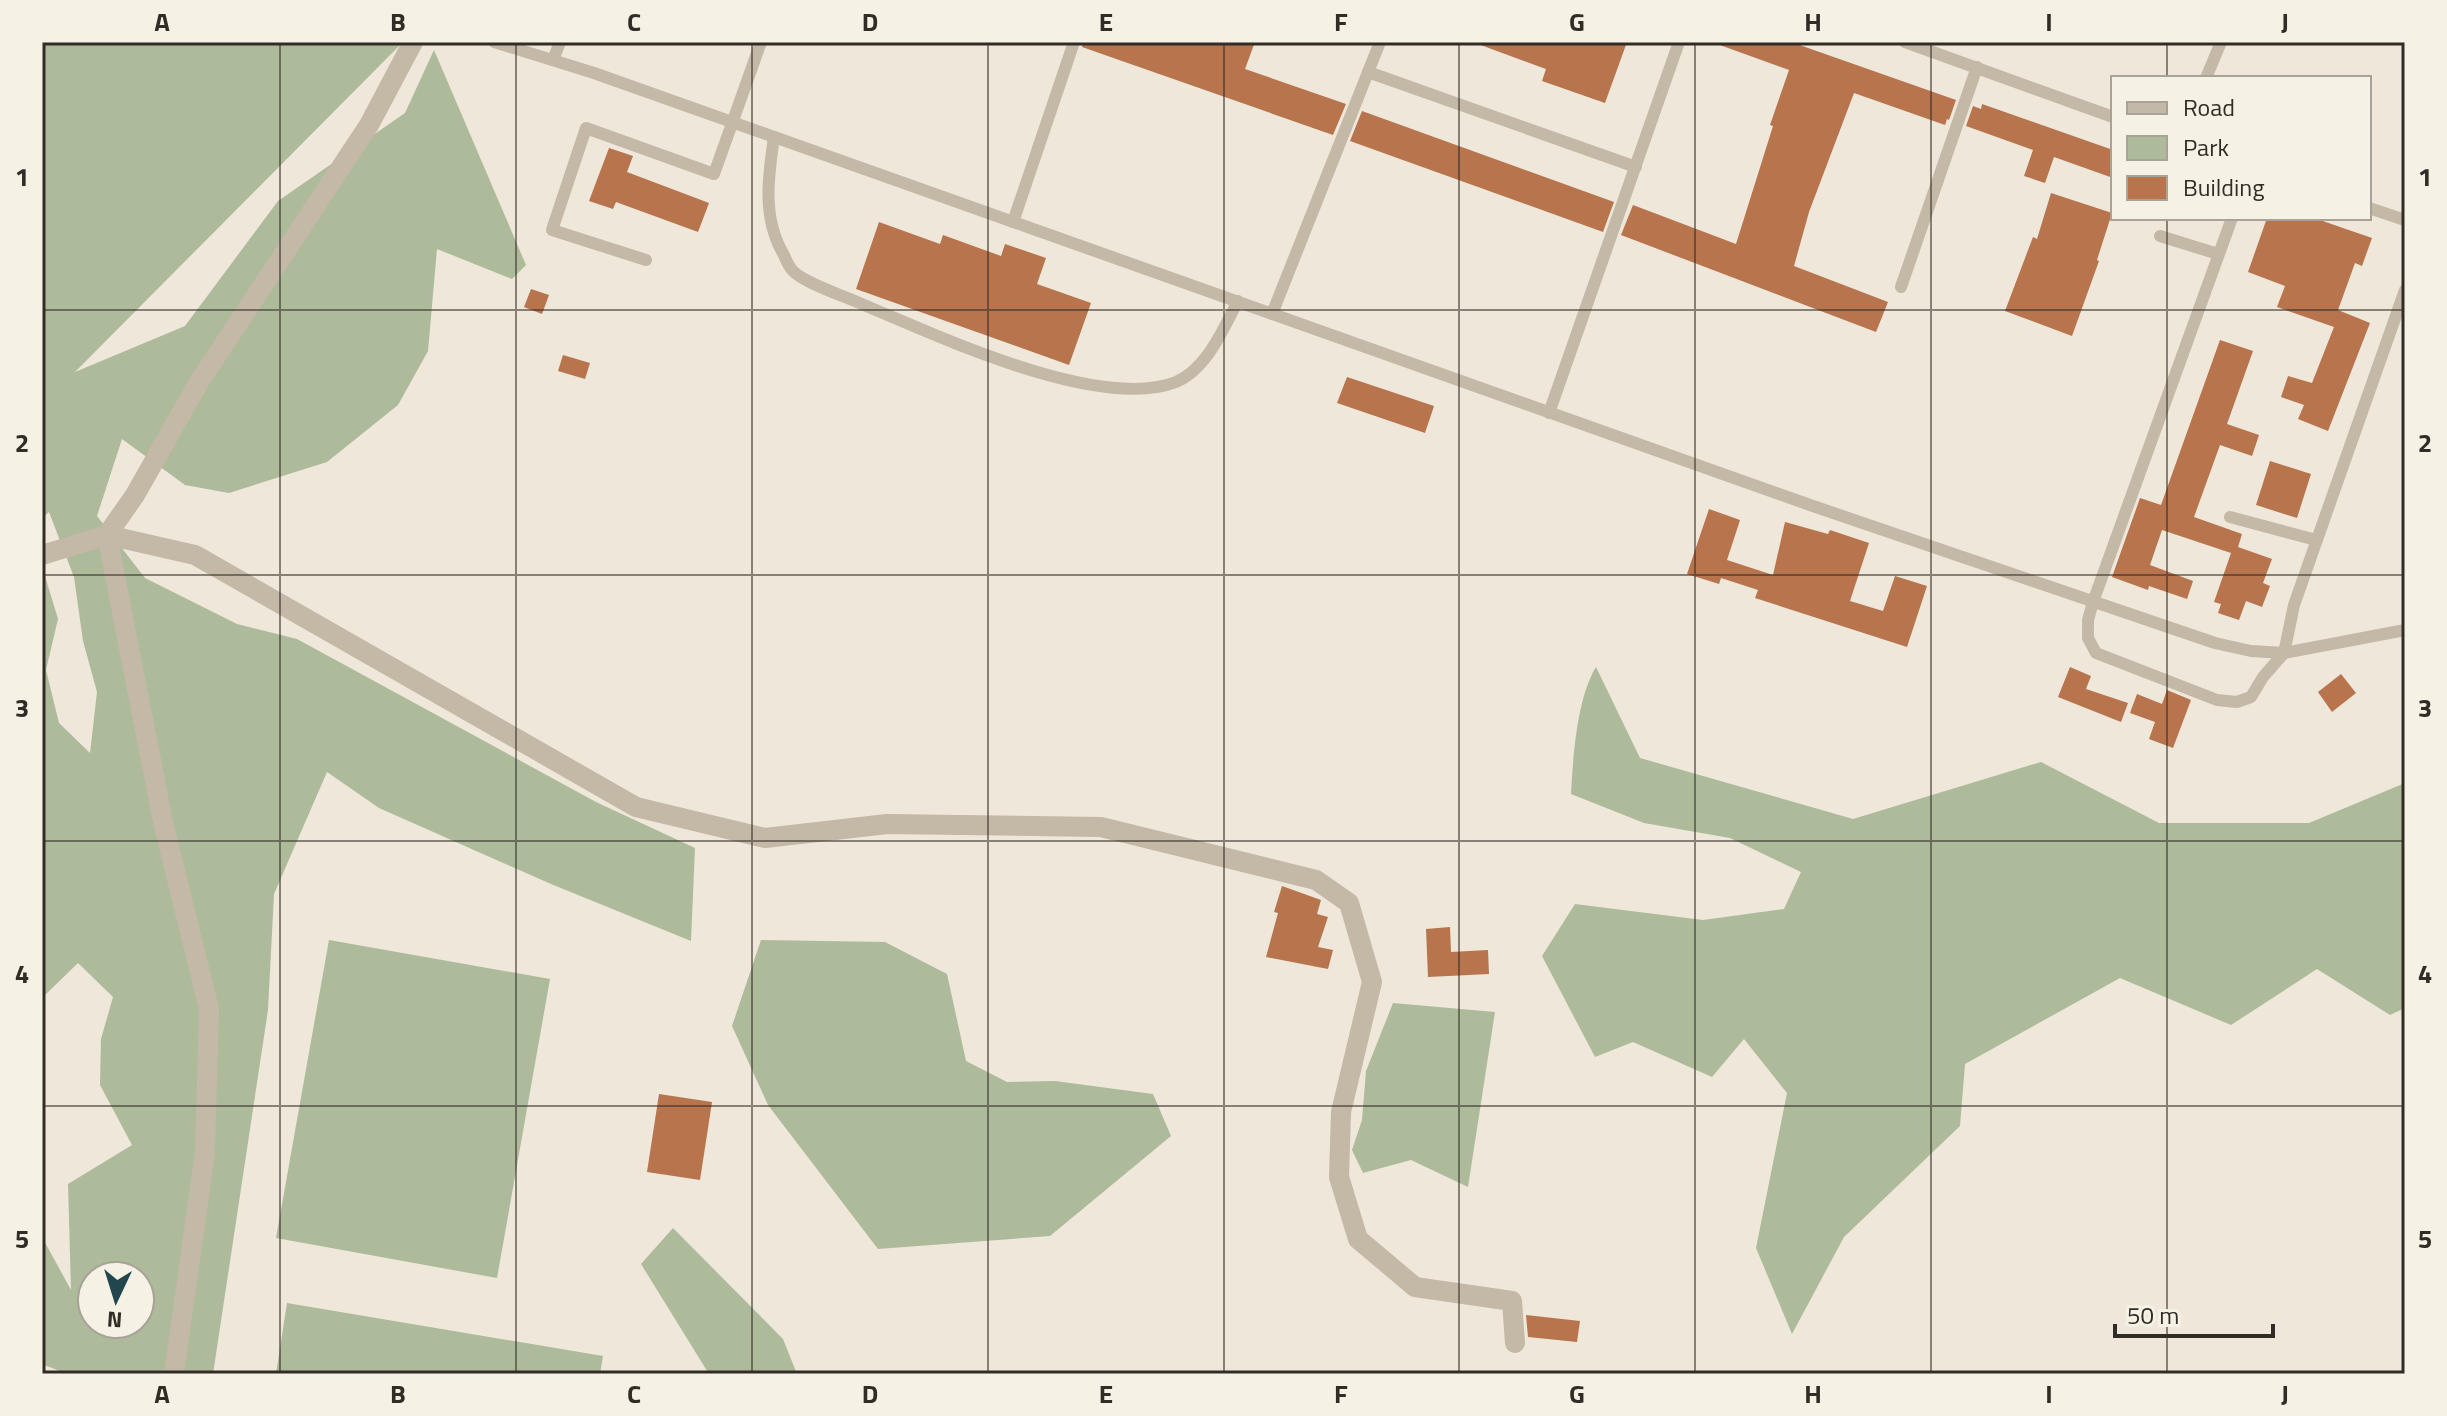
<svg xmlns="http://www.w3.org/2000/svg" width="2447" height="1416" font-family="'Titillium Web',sans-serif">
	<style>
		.green { fill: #adbb9b; fill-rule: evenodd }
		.building { fill: #b8744d }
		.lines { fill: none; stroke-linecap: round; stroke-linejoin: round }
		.lane { stroke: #c4b8a7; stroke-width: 12 }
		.street { stroke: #c4b8a7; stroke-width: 20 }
		.grid { fill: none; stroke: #322c27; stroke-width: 2; stroke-opacity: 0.55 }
		.neatline { fill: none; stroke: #322c27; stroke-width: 3 }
		.grid-label { font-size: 26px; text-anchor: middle; font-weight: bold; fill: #322c27 }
	</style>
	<rect width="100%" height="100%" fill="#eee7da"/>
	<g class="green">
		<path d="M42 42H403L75 372 185 326 278 201 405 113 434 50 526 265 512 279 437 249 428 351 398 405 327 462 229 493 185 485 122 439 97 516 145 578 237 624 297 639 596 802 695 848 691 941 551 884 379 808 327 772 274 894 268 1010 213 1374H67L42 1364V1237L71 1290 68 1184 132 1145 100 1085 101 1039 113 997 78 963 42 998V577L45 576 58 619 46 670 59 723 90 753 97 692 83 641 74 577 49 512 42 518ZM92 1276H140V1324H92Z"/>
		<path d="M1596 667 1640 758 1853 819 2041 762 2159 823H2309L2405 783V1008L2390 1015 2317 969 2231 1025 2120 978 1965 1064 1960 1126 1844 1237 1792 1334 1756 1248 1787 1093 1744 1039 1712 1077 1633 1042 1595 1057 1542 956 1575 904 1703 920 1784 909 1801 872 1730 838 1644 823 1571 794C1573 757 1577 698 1596 667Z"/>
		<polygon points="329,940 550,979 497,1278 276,1238"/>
		<polygon points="761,940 885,942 947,974 966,1061 1007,1082 1055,1081 1153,1094 1171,1136 1050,1236 878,1249 768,1105 732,1026"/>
		<polygon points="1393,1003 1495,1012 1468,1187 1411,1160 1363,1173 1352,1150 1362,1120 1366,1071"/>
		<polygon points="673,1228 783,1339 797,1374 709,1374 641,1264"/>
		<polygon points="287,1303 603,1356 600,1374 276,1374"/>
	</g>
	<g class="building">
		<polygon points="1083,42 1255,42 1245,69 1346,104 1333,135 1082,47"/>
		<polygon points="1478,42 1627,42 1605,103 1542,81 1546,69 1478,44"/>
		<polygon points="1717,42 1791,42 1956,100 1949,120 1947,119 1945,125 1854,93 1809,212 1794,266 1888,302 1876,332 1621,235 1633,205 1736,244 1773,126 1770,125 1789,70 1717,44"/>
		<polygon points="1982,104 2113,150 2113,178 2054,157 2045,183 2024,176 2033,150 1966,126 1973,106 1981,109"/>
		<polygon points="1362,111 1614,202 1603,232 1350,141"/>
		<polygon points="609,148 633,156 627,172 709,203 698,232 616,202 613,209 589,201"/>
		<polygon points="2051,193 2112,213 2097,260 2099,261 2072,336 2005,311 2033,237 2037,239"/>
		<polygon points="2267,218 2314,218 2372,238 2362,266 2355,263 2338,310 2370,323 2328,431 2298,419 2304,405 2281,397 2288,376 2312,383 2334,327 2277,307 2285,286 2248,272"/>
		<polygon points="879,222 940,244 943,235 1001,256 1005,244 1046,258 1037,284 1091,303 1069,365 856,289"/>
		<polygon points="531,289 549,295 542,314 524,307"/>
		<polygon points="2220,340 2253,351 2227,424 2259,435 2252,456 2220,445 2194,517 2242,534 2238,547 2272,559 2263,583 2270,586 2262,607 2246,601 2239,620 2218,613 2221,604 2214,602 2231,553 2162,530 2150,565 2193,581 2187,599 2149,586 2148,590 2112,577 2140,498 2161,505"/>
		<polygon points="563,355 590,363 585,379 558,371"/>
		<polygon points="1347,377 1434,406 1425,433 1337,403"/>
		<polygon points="2270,461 2311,474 2297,518 2256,505"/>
		<polygon points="1709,509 1740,520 1727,560 1773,575 1785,522 1828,534 1830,530 1869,543 1850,601 1883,611 1895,576 1927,586 1907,647 1755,598 1758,590 1721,578 1719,584 1687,574"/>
		<polygon points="2070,667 2091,676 2086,689 2128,703 2121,722 2058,697"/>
		<polygon points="2341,674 2356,693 2332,712 2318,692"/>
		<polygon points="2167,690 2191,700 2173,748 2149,739 2155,722 2130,713 2137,694 2162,704"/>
		<polygon points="1282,886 1321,900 1317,914 1328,917 1318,947 1333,950 1328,969 1266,957 1278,913 1274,912"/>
		<polygon points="1450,927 1451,952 1488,950 1489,974 1428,977 1426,929"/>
		<polygon points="659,1094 712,1102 700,1180 647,1172"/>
		<polygon points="1526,1315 1580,1321 1577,1342 1528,1337"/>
	</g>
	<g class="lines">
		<g class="lane">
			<polyline points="494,42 594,73 1810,505 2215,643 2251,651 2284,653 2405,630"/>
			<polyline points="1905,42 2113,117"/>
			<polyline points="553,60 560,42"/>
			<polyline points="1368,72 1636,167"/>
			<polyline points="2206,78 2221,42"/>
			<path d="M774 137C768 178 762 218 784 255 786 260 789 267 793 271 804 283 847 297 864 305 938 336 1099 412 1176 382 1207 369 1223 329 1238 301"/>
			<polyline points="2369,208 2405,220"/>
			<polyline points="2232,218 2093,602 2088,620 2088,638 2096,653 2217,700 2237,702 2251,697 2263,677 2284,653 2294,605 2405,290"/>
			<polyline points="1013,222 1074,42"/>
			<polyline points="2160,236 2218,254"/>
			<polyline points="646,260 552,230 586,128 714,174 761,42"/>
			<polyline points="1901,287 1977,67"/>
			<polyline points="1272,314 1380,42"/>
			<polyline points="1549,413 1679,42"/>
			<polyline points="2230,517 2316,540"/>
		</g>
		<g class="street">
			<polyline points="42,555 107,535 195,555 636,807 765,838 887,824 1101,827 1316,880 1349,903 1372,982 1341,1112 1339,1177 1358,1239 1415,1287 1512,1301 1515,1343"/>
			<polyline points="174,1374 205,1152 209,1009 163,822 107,535 135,495 199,382 369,125 413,42"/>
		</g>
	</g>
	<path class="grid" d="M280 42V1374M516 42V1374M752 42V1374M988 42V1374M1224 42V1374M1459 42V1374M1695 42V1374M1931 42V1374M2167 42V78M2167 218V1374M42 310H2405M42 575H2405M42 841H2405M42 1106H2405"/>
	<rect width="2447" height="1416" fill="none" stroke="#f6f1e5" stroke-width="88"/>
	<rect x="2111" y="76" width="260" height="144" fill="#f6f1e5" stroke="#a8a299" stroke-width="2"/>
	<rect x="2127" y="102" width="40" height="12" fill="#c4b8a7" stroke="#a8a299" stroke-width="2"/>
	<text x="2183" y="116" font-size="24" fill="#322c27">Road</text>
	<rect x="2127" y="136" width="40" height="24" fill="#adbb9b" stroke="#a8a299" stroke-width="2"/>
	<text x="2183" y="156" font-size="24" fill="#322c27">Park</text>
	<rect x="2127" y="176" width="40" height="24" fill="#b8744d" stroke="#a8a299" stroke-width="2"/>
	<text x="2183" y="196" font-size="24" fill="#322c27">Building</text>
	<g transform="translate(116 1300) rotate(184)"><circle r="38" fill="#f6f1e5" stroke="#a8a299" stroke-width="2"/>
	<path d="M0-6L14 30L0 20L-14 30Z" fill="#21464e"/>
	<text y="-12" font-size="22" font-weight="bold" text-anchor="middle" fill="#322c27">N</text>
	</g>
	<path d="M2115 1324v12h158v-12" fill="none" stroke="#322c27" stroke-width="4"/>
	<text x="2127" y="1324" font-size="24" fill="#322c27" stroke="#f6f1e5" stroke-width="6" paint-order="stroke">50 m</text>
	<rect x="44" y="44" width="2359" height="1328" class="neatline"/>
	<g class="grid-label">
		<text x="162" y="31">A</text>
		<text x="398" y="31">B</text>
		<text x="634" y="31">C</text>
		<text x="870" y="31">D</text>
		<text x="1106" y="31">E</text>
		<text x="1341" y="31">F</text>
		<text x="1577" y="31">G</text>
		<text x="1813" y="31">H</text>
		<text x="2049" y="31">I</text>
		<text x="2285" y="31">J</text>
		<text x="22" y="186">1</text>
		<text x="2425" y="186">1</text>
		<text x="22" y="452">2</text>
		<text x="2425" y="452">2</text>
		<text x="22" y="717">3</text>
		<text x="2425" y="717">3</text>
		<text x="22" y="983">4</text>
		<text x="2425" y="983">4</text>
		<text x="22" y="1248">5</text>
		<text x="2425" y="1248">5</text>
		<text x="162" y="1403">A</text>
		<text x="398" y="1403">B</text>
		<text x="634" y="1403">C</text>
		<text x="870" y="1403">D</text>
		<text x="1106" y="1403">E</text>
		<text x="1341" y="1403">F</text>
		<text x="1577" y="1403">G</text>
		<text x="1813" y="1403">H</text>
		<text x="2049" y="1403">I</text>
		<text x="2285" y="1403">J</text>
	</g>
</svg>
